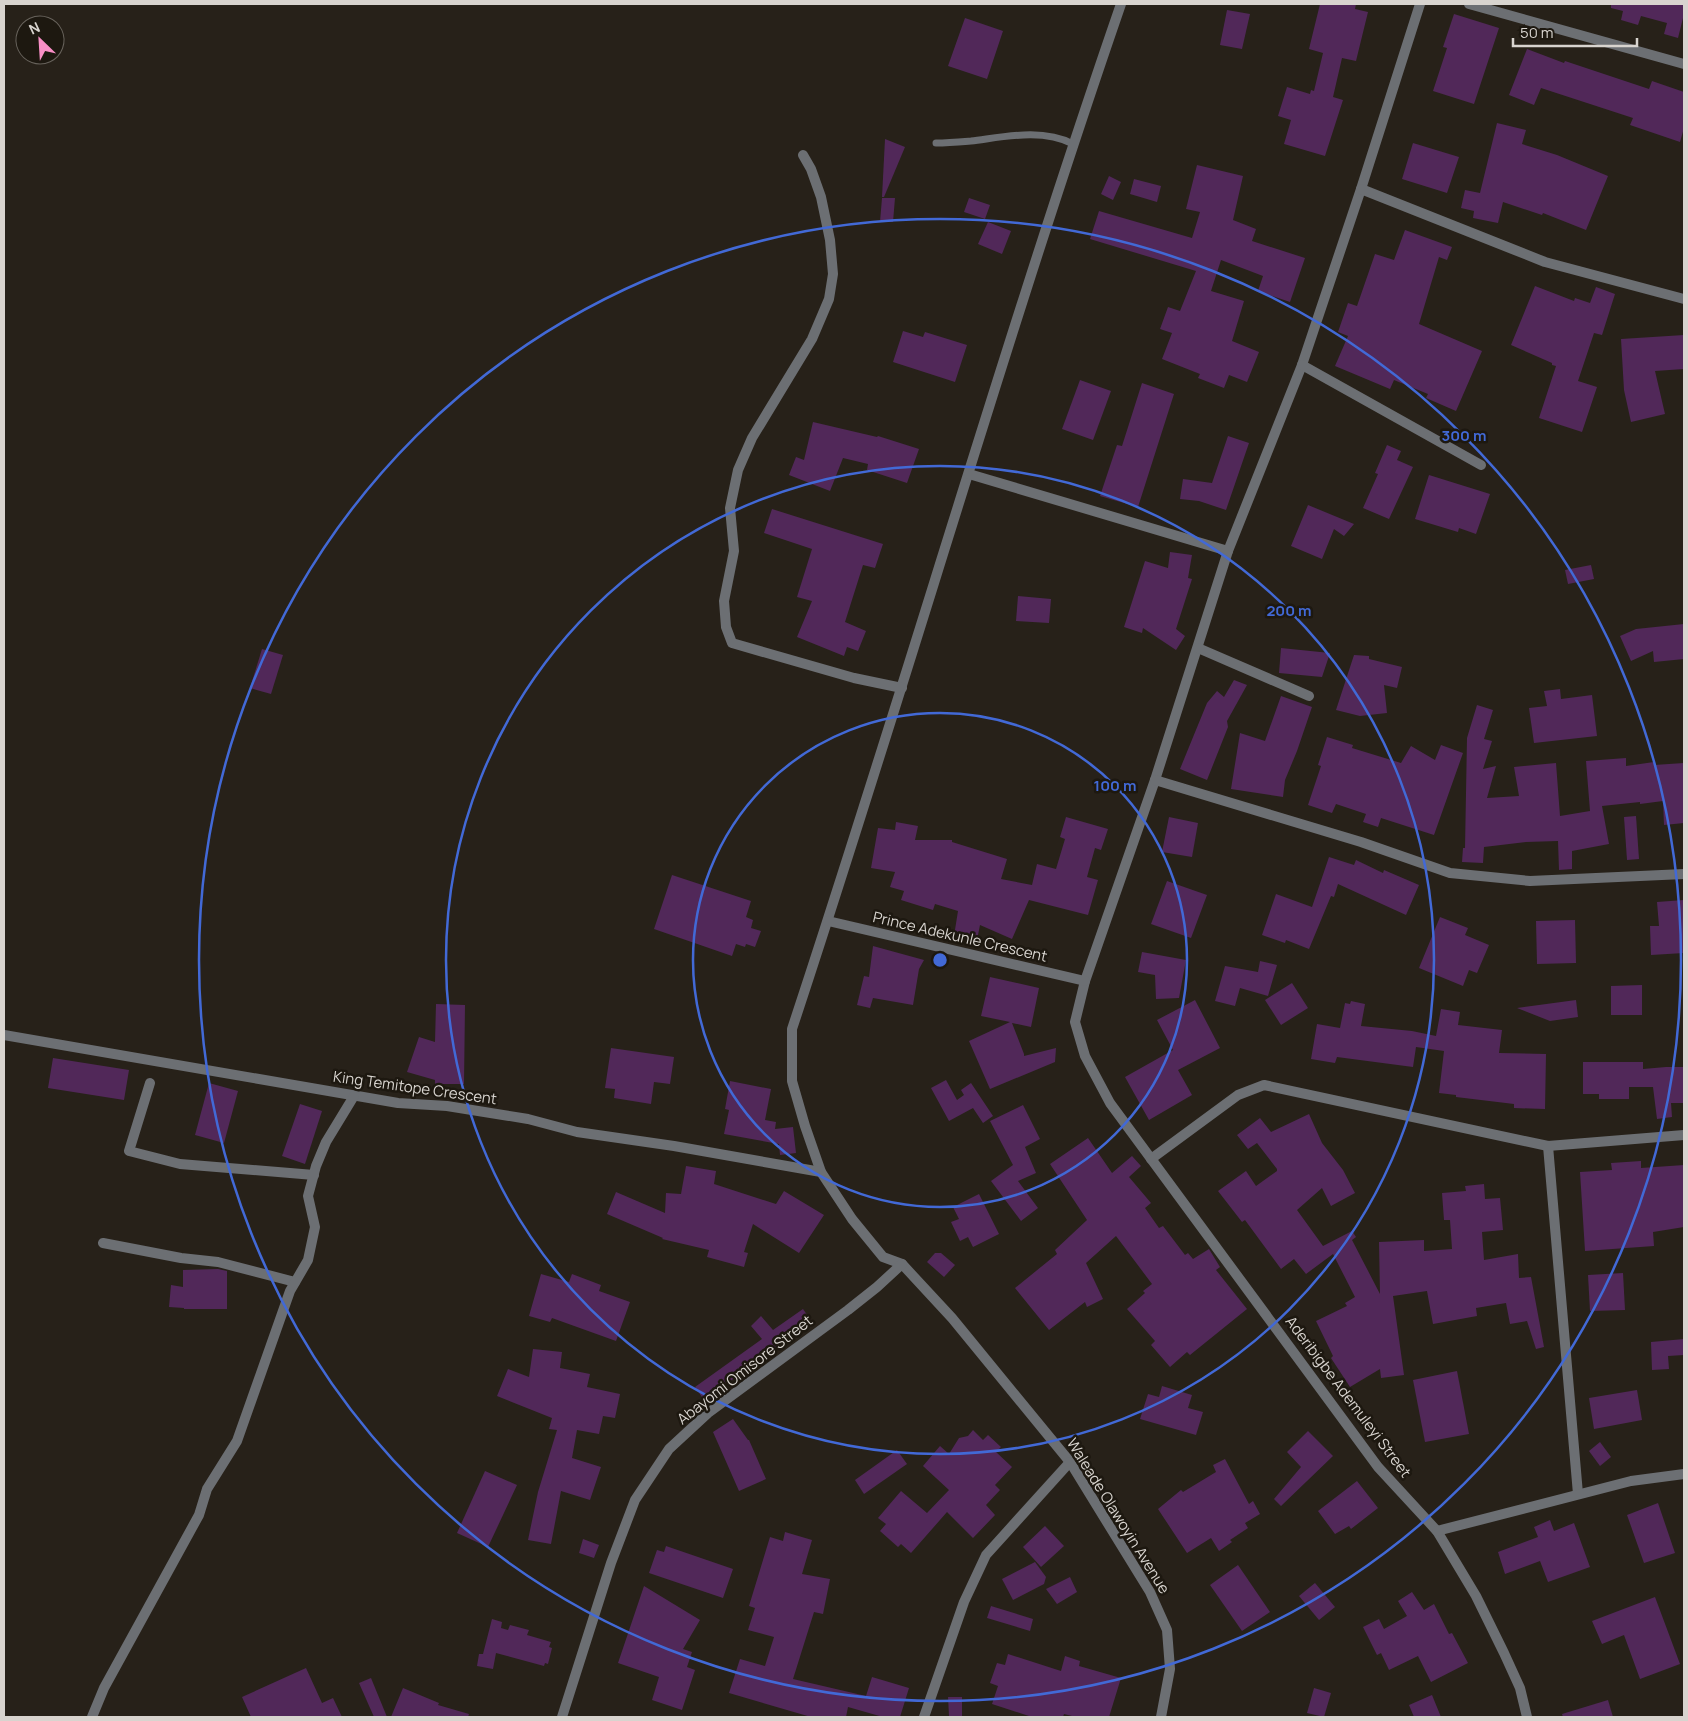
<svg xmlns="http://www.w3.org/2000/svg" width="1688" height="1721" font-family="Manrope,sans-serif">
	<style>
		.building { fill: #512859 }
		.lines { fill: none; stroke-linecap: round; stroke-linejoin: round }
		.service { stroke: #6c6f73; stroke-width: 7 }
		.minor { stroke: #6c6f73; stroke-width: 10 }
		.ring { fill: none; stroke: #4269d6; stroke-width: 2.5 }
		.labels { text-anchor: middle; stroke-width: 5; stroke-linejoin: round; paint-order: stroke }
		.street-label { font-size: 15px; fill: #d8d4cf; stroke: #1d1810 }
		.centre { fill: #4269d6; stroke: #1d1810; stroke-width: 2.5 }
		.ring-label { font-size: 15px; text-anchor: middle; font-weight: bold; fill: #4269d6; stroke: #1d1810; stroke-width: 5; stroke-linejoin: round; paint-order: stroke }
	</style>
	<rect width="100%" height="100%" fill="#272119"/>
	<g class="building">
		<polygon points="1320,4 1356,4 1355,9 1368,12 1356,61 1342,58 1333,97 1343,100 1325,156 1284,144 1291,120 1278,116 1287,87 1310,94 1311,90 1314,91 1323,53 1309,49"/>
		<polygon points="1611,4 1684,4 1684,14 1678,38 1664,34 1667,23 1641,16 1638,25 1621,20 1623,11 1611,8"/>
		<polygon points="1227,10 1250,14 1242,49 1220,45"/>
		<polygon points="1454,14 1499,28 1474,104 1433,91 1447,48 1443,47"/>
		<polygon points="965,18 1003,31 987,79 948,66"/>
		<polygon points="1527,49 1564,63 1565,61 1649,89 1652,81 1684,92 1684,128 1680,142 1630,125 1633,118 1541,88 1534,105 1509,95"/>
		<polygon points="1497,123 1526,130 1522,144 1557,155 1608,176 1586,230 1543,213 1542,215 1503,202 1498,223 1473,218 1474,211 1461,208 1465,190 1480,193"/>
		<polygon points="885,139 905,147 884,197 882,197"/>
		<polygon points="1413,143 1459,157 1447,193 1402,179"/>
		<polygon points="1197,165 1243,176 1233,220 1256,229 1252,241 1305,258 1290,302 1258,291 1263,276 1221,260 1211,291 1244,301 1232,341 1259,352 1247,382 1229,375 1224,388 1198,378 1200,374 1162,359 1172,333 1160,329 1168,307 1180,311 1196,271 1090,239 1099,211 1192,238 1200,212 1186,209"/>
		<polygon points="1109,176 1121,182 1113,200 1101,194"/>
		<polygon points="1134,179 1161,186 1157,202 1130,194"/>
		<polygon points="882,198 895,198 893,222 880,222"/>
		<polygon points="969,198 990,205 985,219 964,212"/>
		<polygon points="988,222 1011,231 1002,254 978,244"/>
		<polygon points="1405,230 1452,247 1447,260 1439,257 1419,324 1482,351 1456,411 1426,398 1428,394 1394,380 1390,389 1335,366 1348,336 1338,332 1348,303 1357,306 1375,254 1394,260"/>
		<polygon points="1535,286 1574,301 1575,298 1590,303 1596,287 1615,294 1602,335 1594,333 1578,381 1597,387 1582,432 1539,418 1556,366 1552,365 1552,363 1511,345"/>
		<polygon points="903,331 923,337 925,332 967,345 955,382 893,362"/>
		<polygon points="1684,335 1684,369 1655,371 1665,414 1631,422 1624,390 1621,339"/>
		<polygon points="1080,380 1111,391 1093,440 1062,429"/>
		<polygon points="1142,383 1174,394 1138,507 1100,496 1117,445 1122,446"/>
		<polygon points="813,422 877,437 878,436 919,449 907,483 867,470 868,464 843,458 830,491 789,475 796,457 804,460"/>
		<polygon points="1228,436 1249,443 1226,510 1199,501 1180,499 1183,479 1212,483"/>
		<polygon points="1387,445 1401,451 1397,460 1413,467 1389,519 1363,508 1378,474 1375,473"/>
		<polygon points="1429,475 1490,494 1476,534 1459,528 1458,532 1415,519"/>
		<polygon points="1308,505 1354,524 1344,536 1334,529 1322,559 1291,546"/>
		<polygon points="772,509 883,544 875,568 863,565 845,622 866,631 858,651 847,647 844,656 797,637 812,601 797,597 812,549 764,533"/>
		<polygon points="1170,552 1192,555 1188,578 1192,579 1176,629 1185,636 1176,650 1143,628 1142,633 1124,627 1145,561 1168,568"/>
		<polygon points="1591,565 1594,579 1568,584 1565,570"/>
		<polygon points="1018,596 1051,599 1049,623 1016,621"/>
		<polygon points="1684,624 1684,659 1654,662 1653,651 1631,661 1620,636 1636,629"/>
		<polygon points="1281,648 1330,653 1322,677 1279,673"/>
		<polygon points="262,649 283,655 271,694 250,688"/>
		<polygon points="1354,655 1369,656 1369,659 1402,667 1397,688 1384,685 1387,713 1360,716 1336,710"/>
		<polygon points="1234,680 1247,685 1227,721 1228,727 1207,780 1180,769 1207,703 1217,691 1224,697"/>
		<polygon points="1560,689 1561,699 1592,695 1597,736 1534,743 1529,708 1547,706 1544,691"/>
		<polygon points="1281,696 1312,707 1297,751 1285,780 1283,797 1231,789 1240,733 1265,741"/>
		<polygon points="1477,705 1493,710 1484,739 1492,741 1483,769 1496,766 1487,798 1519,796 1514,767 1556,763 1560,816 1590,811 1586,761 1626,758 1626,766 1654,762 1654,765 1684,763 1684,823 1664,825 1663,801 1640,804 1640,802 1602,806 1609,844 1572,851 1572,869 1559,870 1558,841 1526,842 1484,847 1483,863 1462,862 1463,848 1465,848 1467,738"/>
		<polygon points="1327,737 1353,745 1352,748 1401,763 1411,746 1435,760 1441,745 1463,753 1434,835 1381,818 1378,827 1363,822 1366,814 1336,804 1332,813 1308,805 1321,766 1318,765"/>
		<polygon points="1636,816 1639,859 1627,860 1624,817"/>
		<polygon points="1066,817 1108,829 1101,850 1095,848 1087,877 1098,880 1088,915 1029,900 1012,939 980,925 977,940 954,936 958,911 935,904 933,910 901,900 904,891 890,887 895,872 871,868 878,828 895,830 896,822 918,826 915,840 952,840 952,842 1007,859 1001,879 1032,885 1037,864 1056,869 1065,839 1060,837"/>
		<polygon points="1169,817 1198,823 1192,857 1162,852"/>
		<polygon points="1329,857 1354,865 1356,860 1383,873 1384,870 1419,885 1406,915 1338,884 1334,897 1331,896 1309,949 1286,940 1285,943 1262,935 1276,894 1312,907"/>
		<polygon points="672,875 751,901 746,917 753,920 751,928 761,931 755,947 746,944 745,947 736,944 732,956 654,929"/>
		<polygon points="1167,881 1207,895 1191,938 1151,924"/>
		<polygon points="1684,900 1684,953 1651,955 1650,926 1659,926 1657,902"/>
		<polygon points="1440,917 1468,928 1465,935 1489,945 1477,973 1469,970 1463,986 1419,968"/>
		<polygon points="1575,920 1576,963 1537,964 1536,921"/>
		<polygon points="873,946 924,960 919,969 913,1005 873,998 870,1008 857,1005 864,976 869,977"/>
		<polygon points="1142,952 1186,960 1179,998 1156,999 1155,975 1138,972"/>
		<polygon points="1260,961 1277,965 1268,996 1240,988 1235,1006 1215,1001 1225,966 1258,972"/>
		<polygon points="990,977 1039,988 1031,1027 1012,1023 1024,1054 1024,1056 1056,1048 1055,1062 990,1089 969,1041 1010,1022 981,1016"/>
		<polygon points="1292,983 1308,1008 1281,1025 1265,1000"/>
		<polygon points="1642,985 1642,1015 1611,1015 1611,986"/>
		<polygon points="1195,1000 1220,1048 1178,1070 1192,1095 1149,1120 1125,1077 1173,1050 1157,1020"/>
		<polygon points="1576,1000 1578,1017 1550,1021 1517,1008"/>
		<polygon points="1351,1001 1365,1004 1361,1026 1412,1031 1436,1036 1441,1009 1460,1012 1458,1025 1502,1030 1499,1053 1546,1054 1545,1109 1514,1108 1514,1104 1456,1097 1456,1095 1439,1093 1444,1051 1416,1047 1413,1067 1337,1057 1335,1063 1311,1059 1317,1024 1340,1028 1345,1003 1350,1004"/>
		<polygon points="436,1004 465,1005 464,1084 435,1084 435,1080 407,1072 419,1037 435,1042"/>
		<polygon points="611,1048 674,1057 670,1084 654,1082 651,1104 614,1098 615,1089 605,1088"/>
		<polygon points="53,1058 129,1070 124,1100 48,1088"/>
		<polygon points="1583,1062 1643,1062 1643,1069 1666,1067 1684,1067 1684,1103 1671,1103 1672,1117 1657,1119 1653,1087 1629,1087 1629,1099 1599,1099 1599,1094 1583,1094"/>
		<polygon points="946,1080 957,1100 964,1095 961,1090 971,1083 993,1116 983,1123 973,1108 949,1121 931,1088"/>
		<polygon points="730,1081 771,1089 765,1120 776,1122 775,1129 793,1127 796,1153 780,1155 779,1144 724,1134 729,1110 725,1109"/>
		<polygon points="209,1083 238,1091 224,1143 195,1135"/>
		<polygon points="300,1104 322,1111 305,1164 282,1156"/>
		<polygon points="1023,1105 1040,1139 1025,1147 1036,1173 1018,1181 1038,1208 1021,1221 991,1181 1013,1165 990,1121"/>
		<polygon points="1309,1114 1322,1143 1343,1170 1355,1193 1331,1206 1322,1188 1297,1210 1323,1246 1352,1231 1356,1237 1352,1240 1380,1294 1379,1242 1424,1240 1424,1251 1452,1249 1450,1220 1444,1220 1442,1193 1466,1191 1465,1186 1484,1184 1485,1199 1500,1198 1503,1230 1482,1232 1484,1260 1518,1254 1519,1278 1531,1277 1544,1347 1536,1349 1527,1321 1510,1324 1506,1303 1476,1308 1477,1316 1433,1324 1427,1291 1393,1296 1404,1375 1381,1378 1380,1369 1350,1387 1331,1358 1333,1356 1316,1321 1347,1306 1345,1303 1355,1297 1333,1254 1306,1274 1294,1259 1281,1269 1245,1220 1242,1222 1218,1191 1246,1171 1256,1186 1277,1171 1277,1169 1257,1143 1248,1149 1237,1135 1260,1118 1271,1132"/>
		<polygon points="1088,1138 1112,1173 1132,1156 1141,1166 1129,1177 1151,1203 1145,1208 1159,1228 1163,1226 1185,1255 1188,1253 1193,1259 1209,1249 1220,1267 1216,1270 1247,1309 1190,1355 1187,1352 1170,1367 1151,1345 1155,1341 1127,1309 1145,1293 1143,1291 1152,1284 1116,1236 1086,1263 1103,1299 1087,1307 1085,1302 1049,1330 1015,1288 1057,1254 1055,1250 1087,1220 1050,1164"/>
		<polygon points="1641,1161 1641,1168 1684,1165 1684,1227 1653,1232 1654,1246 1585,1251 1580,1172 1612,1170 1611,1163"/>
		<polygon points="686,1166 716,1171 714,1184 776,1204 784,1191 824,1215 799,1253 753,1224 744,1252 748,1253 744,1267 707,1257 709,1250 662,1239 663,1238 607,1214 616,1192 665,1213 666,1193 681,1194"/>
		<polygon points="979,1194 999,1234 973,1247 968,1237 960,1241 951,1222 959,1219 953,1207"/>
		<polygon points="935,1253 941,1253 955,1265 944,1277 927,1262"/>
		<polygon points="218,1269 227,1271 227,1309 184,1309 184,1308 169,1307 171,1285 183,1287 183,1270"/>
		<polygon points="1623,1273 1625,1310 1590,1311 1588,1275"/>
		<polygon points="541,1274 569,1282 572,1274 601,1285 599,1291 630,1302 616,1341 552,1318 550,1322 529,1316"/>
		<polygon points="803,1309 812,1322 704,1400 695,1387 762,1339 751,1326 761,1316 773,1330"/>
		<polygon points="1684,1339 1684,1355 1668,1356 1669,1369 1652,1370 1651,1342"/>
		<polygon points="533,1349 562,1352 560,1368 590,1374 587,1387 620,1394 615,1418 603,1416 599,1434 577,1430 572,1458 601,1467 590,1500 561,1491 551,1544 528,1540 538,1492 557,1430 549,1429 552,1418 497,1396 508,1369 529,1377"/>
		<polygon points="1457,1371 1469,1434 1425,1442 1413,1380"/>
		<polygon points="1162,1386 1192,1395 1188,1408 1203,1412 1196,1435 1140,1419 1148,1394 1159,1397"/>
		<polygon points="1637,1390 1642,1420 1594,1429 1589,1398"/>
		<polygon points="733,1419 748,1440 749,1440 766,1479 739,1491 713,1432"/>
		<polygon points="973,1430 983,1440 988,1435 1001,1447 996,1452 1012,1467 995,1485 1000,1490 986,1505 995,1515 973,1538 947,1512 911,1553 901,1544 898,1547 880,1531 886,1524 878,1518 901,1491 927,1513 949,1490 923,1466 940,1446 949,1454 959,1438 968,1436"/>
		<polygon points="1308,1431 1333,1456 1281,1506 1274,1499 1301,1467 1287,1452"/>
		<polygon points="1600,1442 1611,1457 1600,1466 1589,1451"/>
		<polygon points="897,1450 907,1464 864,1494 855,1480"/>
		<polygon points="1225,1459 1249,1504 1253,1501 1260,1514 1245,1523 1248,1528 1230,1540 1232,1542 1219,1551 1211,1538 1187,1553 1158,1509 1181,1490 1183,1492 1216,1472 1213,1465"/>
		<polygon points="485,1471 517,1485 488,1547 457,1533"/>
		<polygon points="1357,1481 1378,1508 1351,1529 1349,1526 1335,1534 1318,1511"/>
		<polygon points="1658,1503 1675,1553 1644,1563 1627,1515"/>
		<polygon points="1550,1520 1554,1531 1574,1523 1590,1567 1548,1582 1540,1561 1505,1574 1498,1552 1538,1537 1534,1527"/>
		<polygon points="1045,1526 1064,1546 1041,1567 1023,1547"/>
		<polygon points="785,1532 812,1540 802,1574 830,1579 823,1614 814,1612 793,1679 866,1696 872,1677 909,1688 900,1717 883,1717 848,1707 846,1717 811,1717 729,1693 740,1659 765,1666 774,1637 748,1630 755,1608 749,1606 770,1537 783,1541"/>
		<polygon points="583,1539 599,1545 594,1558 579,1553"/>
		<polygon points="666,1546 733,1569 723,1598 649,1573 657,1550 664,1552"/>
		<polygon points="1035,1562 1046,1577 1044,1584 1013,1600 1002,1579"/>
		<polygon points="1238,1565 1270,1612 1242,1631 1210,1585"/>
		<polygon points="1070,1577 1077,1592 1057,1604 1046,1589"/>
		<polygon points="1315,1583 1335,1607 1319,1620 1299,1596"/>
		<polygon points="644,1586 700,1620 683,1649 692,1652 687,1667 695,1670 682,1710 652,1700 659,1677 618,1663"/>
		<polygon points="1412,1592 1424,1610 1434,1604 1449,1634 1452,1633 1468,1663 1431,1682 1418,1656 1389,1670 1381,1653 1377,1655 1363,1627 1379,1619 1384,1629 1407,1616 1398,1601"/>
		<polygon points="1655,1597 1680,1664 1640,1679 1624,1635 1602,1644 1592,1621"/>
		<polygon points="991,1606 1033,1619 1030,1631 987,1618"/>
		<polygon points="492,1619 502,1622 501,1628 508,1630 510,1625 529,1630 527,1635 551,1642 549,1647 552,1648 548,1664 545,1663 544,1666 496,1653 493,1669 477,1666 479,1654 483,1654"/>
		<polygon points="1008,1654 1061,1671 1065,1656 1080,1661 1079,1666 1121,1678 1109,1717 1076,1717 1064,1714 1063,1717 1032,1717 992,1704 998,1686 990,1683 997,1663 1005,1665"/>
		<polygon points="306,1668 322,1703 333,1698 342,1717 251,1717 242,1697"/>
		<polygon points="371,1678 387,1717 374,1717 359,1683"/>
		<polygon points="403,1688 439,1703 438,1705 469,1714 468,1717 391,1717"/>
		<polygon points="1314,1688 1331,1693 1324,1717 1307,1713"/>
		<polygon points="1432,1695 1441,1717 1414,1717 1409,1705"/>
		<polygon points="948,1697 962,1697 962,1716 949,1716"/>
		<polygon points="1608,1700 1613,1717 1563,1717 1562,1714"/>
	</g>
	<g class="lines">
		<path class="service" d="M936 143C948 143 959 142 971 141 1004 137 1042 128 1073 144"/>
		<g class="minor">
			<path d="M1121 4C1004 343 905 688 792 1029V1081L805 1126 821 1172 852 1219 883 1257 902 1264 952 1318 1070 1462 1150 1592 1167 1630 1170 1669 1161 1717"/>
			<polyline points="1420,4 1361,189 1302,365 1228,551 1155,780 1085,981 1075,1022 1085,1056 1110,1103 1378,1467 1437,1531 1476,1596 1504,1653 1520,1688 1527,1717"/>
			<polyline points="1469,4 1684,64"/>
			<polyline points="803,155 811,169 821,197 830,240 833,274 829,299 812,339 752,438 738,470 730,508 734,551 724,601 726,627 732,643 854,678 902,688"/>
			<polyline points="1361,189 1545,262 1684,299"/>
			<polyline points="1302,365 1481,465"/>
			<polyline points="969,474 1228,551"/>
			<polyline points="1198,648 1309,696"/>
			<polyline points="1155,780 1361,842 1450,873 1530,881 1684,874"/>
			<polyline points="828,921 1085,981"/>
			<polyline points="4,1035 398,1103 447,1106 528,1119 577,1132 674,1146 821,1172"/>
			<polyline points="150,1083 129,1151 180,1164 314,1175"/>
			<polyline points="1548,1146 1578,1494"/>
			<polyline points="1151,1159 1238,1095 1264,1085 1548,1146 1684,1135"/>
			<polyline points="103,1243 181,1258 218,1262 295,1282"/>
			<polyline points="1437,1531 1631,1481 1684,1474"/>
			<polyline points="92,1717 104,1688 199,1515 207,1489 237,1441 290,1291 308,1260 315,1227 308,1196 316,1166 326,1142 354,1096"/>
			<polyline points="562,1717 611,1563 635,1500 669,1449 708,1413 848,1310 877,1287 902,1264"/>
			<polyline points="924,1717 964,1602 986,1555 1070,1462"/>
		</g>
	</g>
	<g class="ring">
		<circle cx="940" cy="960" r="247"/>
		<circle cx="940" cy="960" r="494"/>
		<circle cx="940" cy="960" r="741"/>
	</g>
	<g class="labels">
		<g class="street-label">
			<text transform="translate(960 937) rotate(13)" y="5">Prince Adekunle Crescent</text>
			<text transform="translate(415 1088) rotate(8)" y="5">King Temitope Crescent</text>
			<text transform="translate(745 1370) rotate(-38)" y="5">Abayomi Omisore Street</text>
			<text transform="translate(1348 1397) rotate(53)" y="5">Aderibigbe Ademuleyi Street</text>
			<text transform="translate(1118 1516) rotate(58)" y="5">Waleade Olawoyin Avenue</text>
		</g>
	</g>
	<circle cx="940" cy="960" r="8" class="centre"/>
	<g class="ring-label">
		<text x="1464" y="441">300 m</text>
		<text x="1289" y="616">200 m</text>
		<text x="1115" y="791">100 m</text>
	</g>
	<rect width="1688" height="1721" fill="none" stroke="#d8d4cf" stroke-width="10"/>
	<g transform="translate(40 40) rotate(335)"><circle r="24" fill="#1d1810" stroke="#68635c"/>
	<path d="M0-4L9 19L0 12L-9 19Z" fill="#fa8fc7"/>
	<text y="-8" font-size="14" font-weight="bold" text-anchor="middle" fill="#d8d4cf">N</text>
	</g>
	<path d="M1513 38v8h124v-8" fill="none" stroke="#d8d4cf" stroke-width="2.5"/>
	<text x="1520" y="38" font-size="15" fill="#d8d4cf" stroke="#1d1810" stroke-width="4" paint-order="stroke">50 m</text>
</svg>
